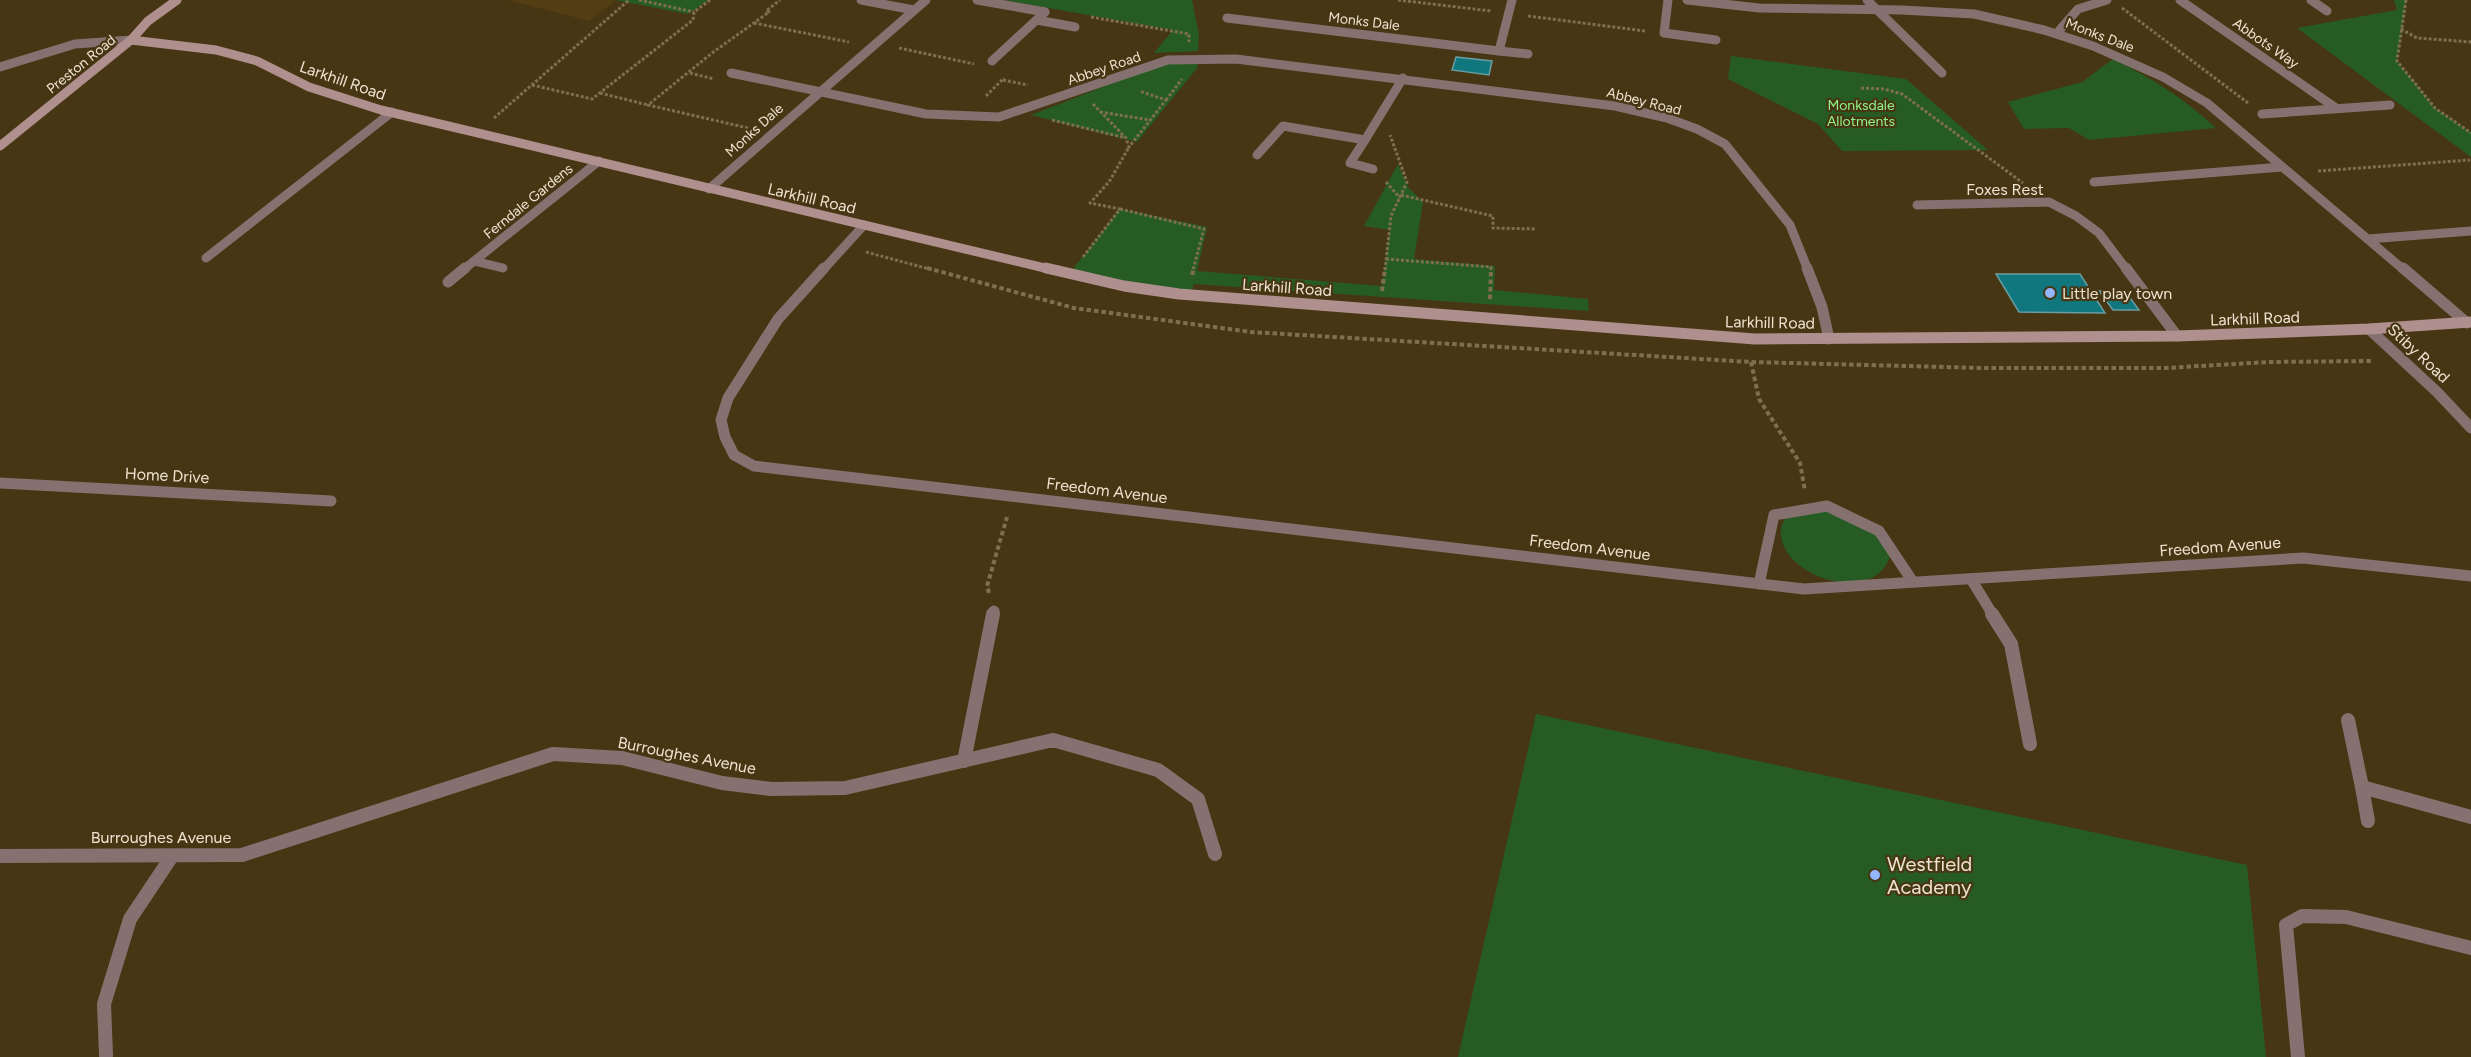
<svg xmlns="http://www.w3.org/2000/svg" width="2471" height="1057" font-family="Figtree,sans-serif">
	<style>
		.built { fill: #523e12 }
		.green { fill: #265c24 }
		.building { fill: #11777e; stroke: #699da1; stroke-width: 1.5 }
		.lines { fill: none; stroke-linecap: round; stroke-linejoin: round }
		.path-far1 { stroke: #7e6f51; stroke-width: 3; stroke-dasharray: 3 2; stroke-linecap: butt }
		.path { stroke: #7e6f51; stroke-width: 4; stroke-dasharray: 4.5 3; stroke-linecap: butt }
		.lane { stroke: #857170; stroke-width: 9 }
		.street-far2 { stroke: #857170; stroke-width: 9 }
		.street-far1 { stroke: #857170; stroke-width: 11 }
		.street { stroke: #857170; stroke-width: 14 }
		.secondary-far1 { stroke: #af908e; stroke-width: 9 }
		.secondary { stroke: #af908e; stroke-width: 11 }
		.poi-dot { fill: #93b7fd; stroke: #473613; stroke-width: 2 }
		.labels { text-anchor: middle; stroke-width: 4.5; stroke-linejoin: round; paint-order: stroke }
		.far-street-label { font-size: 14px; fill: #eee3d0; stroke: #473613 }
		.far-park-label { font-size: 14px; fill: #90f58a; stroke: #473613 }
		.street-label { font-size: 16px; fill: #eee3d0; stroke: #473613 }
		.poi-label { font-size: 16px; fill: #eee3d0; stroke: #473613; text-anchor: start }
		.near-poi-label { font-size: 20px; fill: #eee3d0; stroke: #473613; text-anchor: start }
	</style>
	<rect width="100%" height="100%" fill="#473613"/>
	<polygon class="built" points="508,0 616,0 589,21"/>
	<g class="green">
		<polygon points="615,0 708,0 688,14"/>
		<polygon points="1004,0 1192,0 1199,35 1198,51 1154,53 1173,30"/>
		<polygon points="2394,0 2406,0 2397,61 2435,108 2471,132 2471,157 2297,28 2397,10"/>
		<polygon points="1731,56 1906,79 1988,150 1842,151 1818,124 1728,79"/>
		<polygon points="1198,59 1197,68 1137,142 1031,115 1167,62"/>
		<path d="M2113 59C2152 78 2185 99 2216 128L2089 140 2069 128 2024 129 2008 102 2082 82Z"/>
		<polygon points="1398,164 1408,187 1423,202 1414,259 1495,266 1494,290 1588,299 1589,311 1194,284 1191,295 1069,274 1120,209 1207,227 1197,271 1382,286 1390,230 1364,226"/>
		<path d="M1811 506 1865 519 1890 555C1878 605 1786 580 1781 536 1780 530 1782 522 1786 518 1791 513 1804 509 1811 506Z"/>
		<polygon points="1536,714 2247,865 2266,1057 1458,1057"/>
	</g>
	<g class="building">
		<polygon points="1456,57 1492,61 1489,75 1452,70"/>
		<polygon points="1996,274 2080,274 2105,313 2019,312"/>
		<polygon points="2099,291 2125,291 2139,310 2113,310"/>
	</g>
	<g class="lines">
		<g class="path-far1">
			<polyline points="639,0 694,12"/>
			<polyline points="1398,0 1491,11"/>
			<polyline points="2406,0 2397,61 2435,108 2471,133"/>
			<polyline points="2122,8 2248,103"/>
			<polyline points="1528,16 1645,31"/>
			<polyline points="1091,17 1189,34 1189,42"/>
			<polyline points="754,23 849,42"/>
			<polyline points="2401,29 2417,38 2471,42"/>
			<polyline points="899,48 974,64"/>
			<polyline points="690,73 714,79"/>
			<polyline points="1003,80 1028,85"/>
			<polyline points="532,85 592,99 693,20 694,12 710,0"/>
			<polyline points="1861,88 1884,89 1902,94 2023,183"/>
			<polyline points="600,93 648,105"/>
			<polyline points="986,96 1004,78"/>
			<polyline points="1166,100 1182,79"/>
			<polyline points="1093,104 1126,138 1129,147 1166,100 1139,91"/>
			<polyline points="1100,112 1150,120"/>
			<polyline points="494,118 629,0"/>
			<polyline points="1052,120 1126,138"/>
			<polyline points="748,128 648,105 712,53 769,12 766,11 780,0"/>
			<polyline points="2318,171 2470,160"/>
			<polyline points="1386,182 1400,198"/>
			<polyline points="1401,195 1493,216 1493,228 1536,229"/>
			<polyline points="1120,209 1204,229 1193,270"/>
			<polyline points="866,252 933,270"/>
			<polyline points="1083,257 1120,209 1090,203 1109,182 1129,147"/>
			<polyline points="1386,259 1491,267 1491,270"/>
			<polyline points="1385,270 1391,216 1407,182 1390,135"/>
		</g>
		<g class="path">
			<polyline points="927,268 1074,308 1251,332 1751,362 1983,368 2166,368 2269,362 2373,361"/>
			<polyline points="1192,275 1194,268"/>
			<polyline points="1382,291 1385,268"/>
			<polyline points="1490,299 1491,268"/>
			<polyline points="1751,362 1759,399 1800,463 1805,491"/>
			<polyline points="989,593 987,586 1007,517"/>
		</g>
		<polyline class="lane" points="206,258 392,112"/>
		<g class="street-far2">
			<polyline points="861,0 914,10"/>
			<polyline points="977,0 1045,12"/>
			<polyline points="1668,0 1664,33 1716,40"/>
			<polyline points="1687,0 1759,8 1902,10 1974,14 2044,30 2093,46 2163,77 2207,103 2404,270"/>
			<polyline points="1867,0 1942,73"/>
			<polyline points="2180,0 2336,108"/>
			<polyline points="2311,0 2327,11"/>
			<polyline points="1227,18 1499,51 1512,0"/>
			<polyline points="1037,20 1075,27"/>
			<polyline points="2058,32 2078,9 2107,0"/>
			<polyline points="1499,51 1528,54"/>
			<polyline points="992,61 1045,12"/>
			<polyline points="0,67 75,44 131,40"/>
			<polyline points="731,73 926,114 999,117 1168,60 1236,59 1615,106 1667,118 1697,129 1725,144 1790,225 1808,270"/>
			<polyline points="2262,114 2390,105"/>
			<polyline points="1365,140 1350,163 1373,169"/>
			<polyline points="1257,155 1283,126 1365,140 1403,78"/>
			<polyline points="2094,182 2282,167"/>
			<polyline points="709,189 926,0"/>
			<polyline points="1917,205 2049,202 2076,216 2099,233 2127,270"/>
			<polyline points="2368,239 2471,231"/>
			<polyline points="474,261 503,268"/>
			<polyline points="463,270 599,161"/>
			<polyline points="823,270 864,225"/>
		</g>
		<g class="street-far1">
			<polyline points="824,268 778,319 728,398 721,420 725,437 734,455 754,466 1804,589 2303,558 2471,576"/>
			<polyline points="1807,268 1822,307 1829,339"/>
			<polyline points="2126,268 2177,336"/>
			<polyline points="2403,268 2467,323"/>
			<polyline points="448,282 465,268"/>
			<polyline points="2369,329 2437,392 2471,428"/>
			<polyline points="0,483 331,501"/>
			<polyline points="1971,579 1993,615"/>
			<polyline points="1759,584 1774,515 1827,506 1879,531 1913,582"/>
			<polyline points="993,615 994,611"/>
		</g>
		<g class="street">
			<polyline points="1992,614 2011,644 2030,744"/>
			<polyline points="2348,720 2362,787 2471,817"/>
			<polyline points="964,761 993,614"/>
			<polyline points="2362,787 2368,821"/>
			<polyline points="0,856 242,855 553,754 622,758 722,783 771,789 845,788 1053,740 1158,770 1198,799 1215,854"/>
			<polyline points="106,1055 104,1004 130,919 172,856"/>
			<polyline points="2298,1057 2286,925 2302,916 2346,917 2471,948"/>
		</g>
		<g class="secondary-far1">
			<polyline points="131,40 216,50 257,61 309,87 381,110 1053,270"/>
			<polyline points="0,146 131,40 148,21 177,0"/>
		</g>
		<polyline class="secondary" points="1046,268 1124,286 1179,294 1755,339 2177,336 2369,329 2471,322"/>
	</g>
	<g class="poi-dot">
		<circle cx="2050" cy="293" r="6"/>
		<circle cx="1875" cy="875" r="6"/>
	</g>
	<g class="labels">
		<g class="far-street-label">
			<text transform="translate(1364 21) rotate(7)" y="5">Monks Dale</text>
			<text transform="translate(2100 35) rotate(21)" y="5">Monks Dale</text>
			<text transform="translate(2266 43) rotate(35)" y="5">Abbots Way</text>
			<text transform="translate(81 64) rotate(-39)" y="5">Preston Road</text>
			<text transform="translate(1104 68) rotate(-19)" y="5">Abbey Road</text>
			<text transform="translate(1644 101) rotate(14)" y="5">Abbey Road</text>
			<text transform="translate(754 130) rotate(-42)" y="5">Monks Dale</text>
			<text transform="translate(528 201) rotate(-39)" y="5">Ferndale Gardens</text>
		</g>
		<g class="far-park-label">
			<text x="1861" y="110">Monksdale<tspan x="1861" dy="16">Allotments</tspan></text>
		</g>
		<g class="street-label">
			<text transform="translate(343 80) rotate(19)" y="6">Larkhill Road</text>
			<text x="2005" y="195">Foxes Rest</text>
			<text transform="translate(812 198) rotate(13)" y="6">Larkhill Road</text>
			<text transform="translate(1287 287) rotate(4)" y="6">Larkhill Road</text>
			<text transform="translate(2255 318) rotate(-2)" y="6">Larkhill Road</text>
			<text transform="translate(1770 322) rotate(1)" y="6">Larkhill Road</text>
			<text transform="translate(2419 353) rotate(43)" y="6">Stiby Road</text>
			<text transform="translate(167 475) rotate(3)" y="6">Home Drive</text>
			<text transform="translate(1107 490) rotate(7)" y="6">Freedom Avenue</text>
			<text transform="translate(2220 546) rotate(-4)" y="6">Freedom Avenue</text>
			<text transform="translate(1590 547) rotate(7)" y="6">Freedom Avenue</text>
			<text transform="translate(687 755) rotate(11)" y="6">Burroughes Avenue</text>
			<text x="161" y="843">Burroughes Avenue</text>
		</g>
		<g class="poi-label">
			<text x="2062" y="299">Little play town</text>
		</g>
		<g class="near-poi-label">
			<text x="1887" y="871">Westfield<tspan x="1887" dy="23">Academy</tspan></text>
		</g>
	</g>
</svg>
